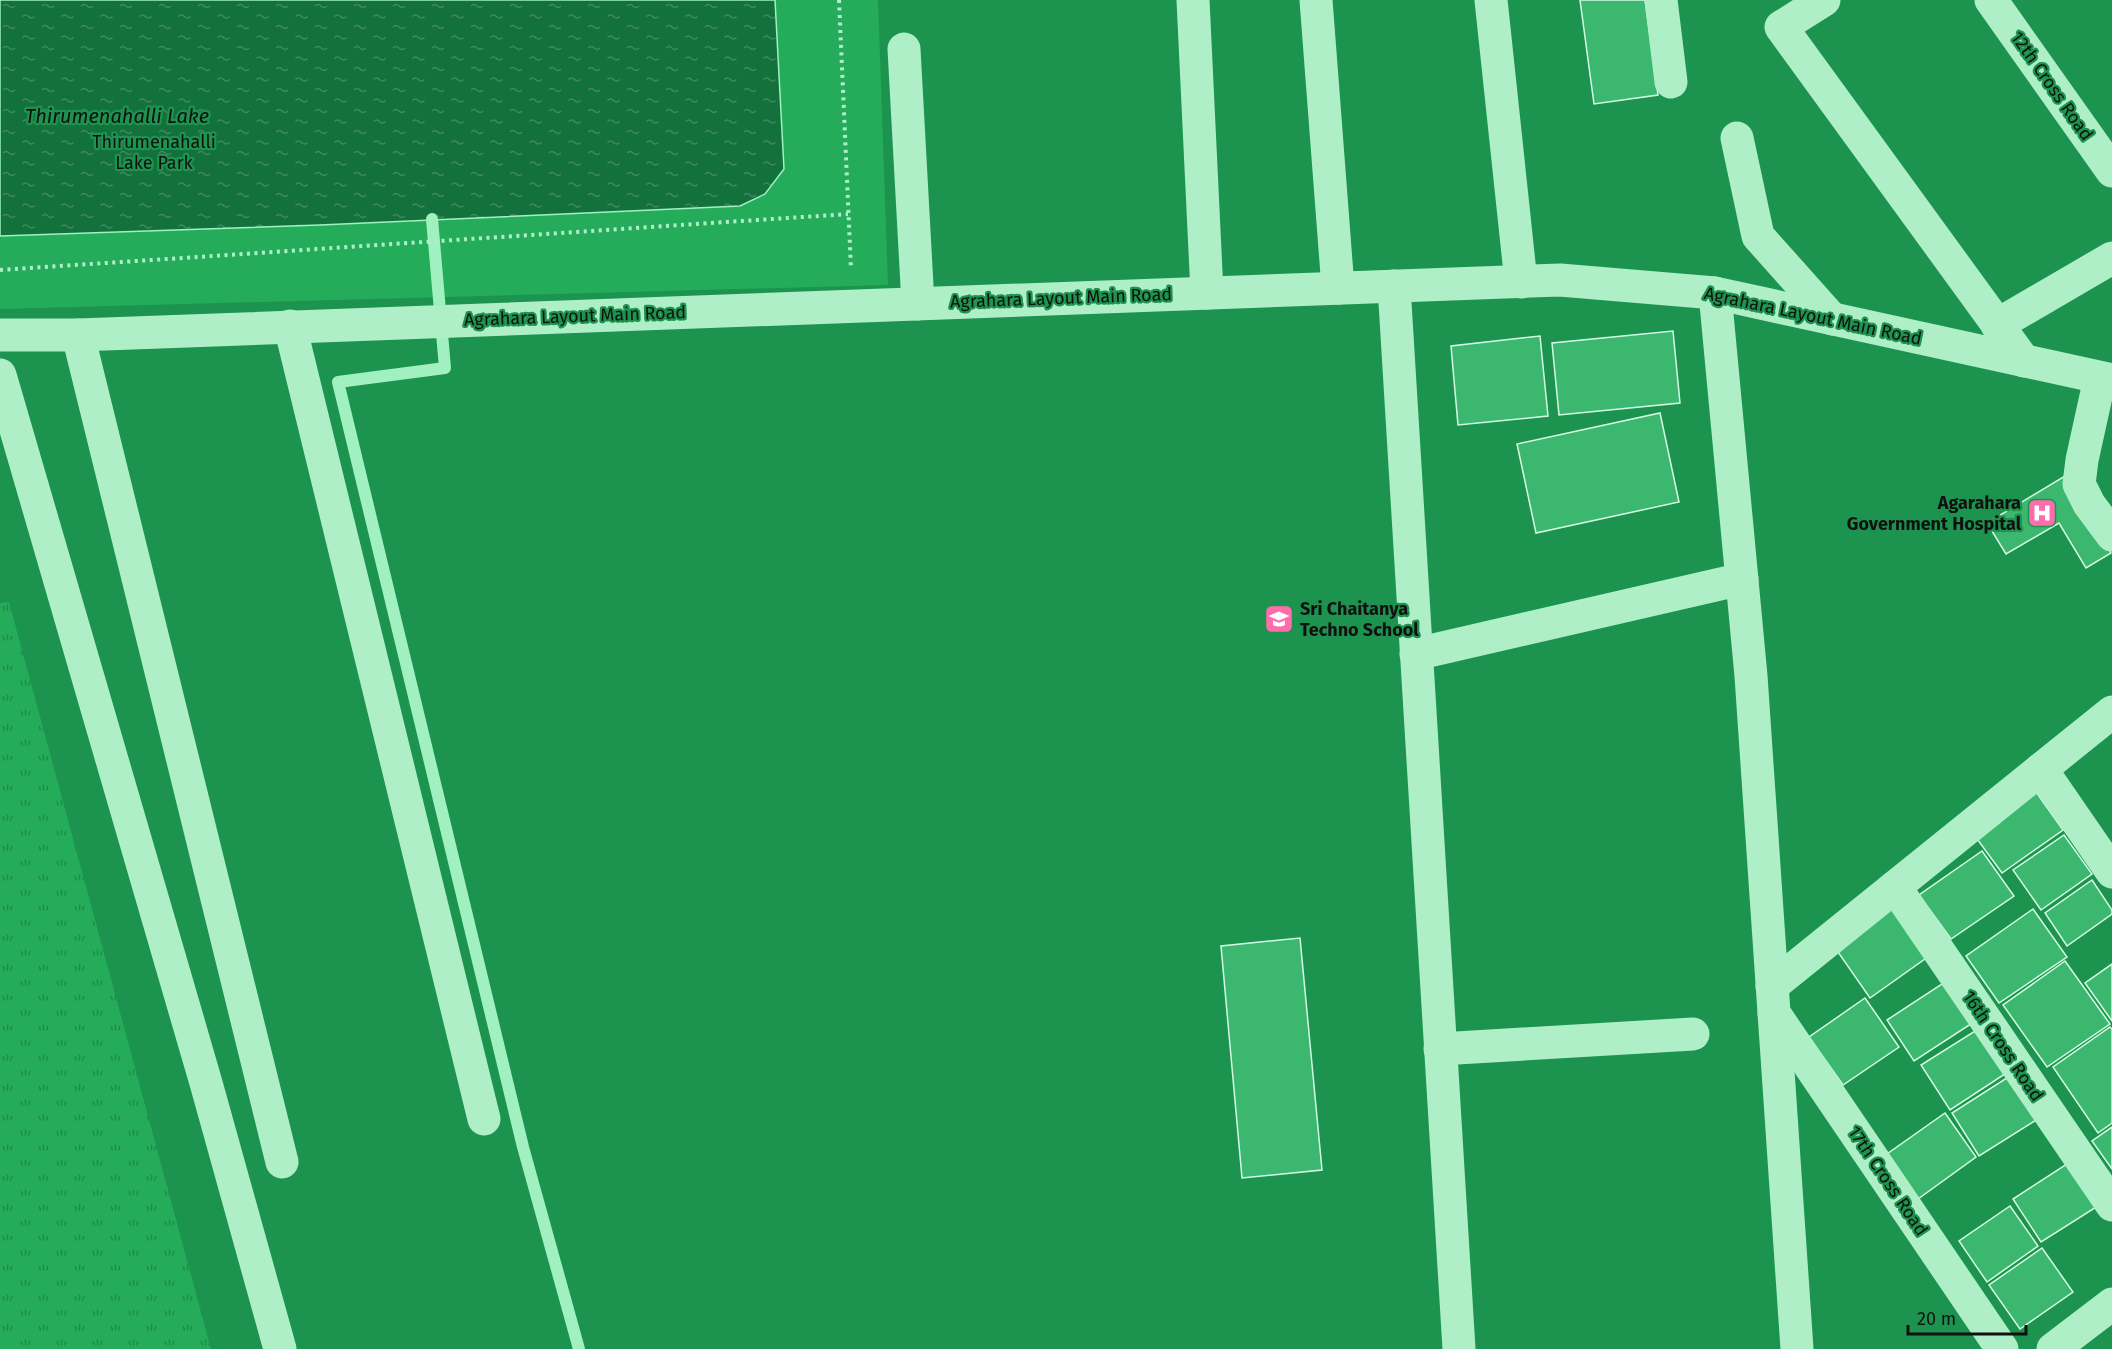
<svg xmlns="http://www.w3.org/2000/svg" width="2112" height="1349" font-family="'Fira Sans',sans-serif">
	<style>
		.grass { fill: url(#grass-tufts) }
		.park { fill: #25ac5b }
		.water { fill: url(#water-ripples); stroke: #a1f1c0; stroke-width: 1.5 }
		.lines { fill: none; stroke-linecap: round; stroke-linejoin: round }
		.stream { stroke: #a1f1c0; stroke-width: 12 }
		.building { fill: #3cb76f; stroke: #d4fae3; stroke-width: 1.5 }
		.path { stroke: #aeefc8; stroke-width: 4; stroke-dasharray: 3 4.5; stroke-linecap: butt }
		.minor { stroke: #aeefc8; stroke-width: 33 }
		.labels { text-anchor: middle; stroke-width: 4.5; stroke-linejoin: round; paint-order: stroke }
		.street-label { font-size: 18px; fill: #111; stroke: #1c934e }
		.park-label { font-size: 18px; fill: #111; stroke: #1c934e }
		.poi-label { font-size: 18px; font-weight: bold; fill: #111; stroke: #1c934e; text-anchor: end }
		.water-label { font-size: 20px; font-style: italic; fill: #111; stroke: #1c934e }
	</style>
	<defs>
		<pattern id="grass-tufts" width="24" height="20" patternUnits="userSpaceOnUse" patternTransform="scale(1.5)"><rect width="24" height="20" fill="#25ac5b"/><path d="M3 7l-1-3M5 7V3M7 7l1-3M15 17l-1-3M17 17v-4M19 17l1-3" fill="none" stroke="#1f8b4a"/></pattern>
		<pattern id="water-ripples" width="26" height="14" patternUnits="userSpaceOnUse" patternTransform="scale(1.5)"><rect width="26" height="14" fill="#13723b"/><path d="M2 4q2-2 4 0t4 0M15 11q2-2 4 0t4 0" fill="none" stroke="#448760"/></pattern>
	</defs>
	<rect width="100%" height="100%" fill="#1c934e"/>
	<polygon class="grass" points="9,602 211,1349 0,1349 0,603"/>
	<polygon class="park" points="0,0 878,0 888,285 0,309"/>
	<polygon class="water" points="0,0 775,0 784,169 765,194 740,206 320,225 0,236"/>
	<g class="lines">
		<polyline class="stream" points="432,219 445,368 338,382 523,1147 579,1349"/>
	</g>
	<g class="building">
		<polygon points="1580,0 1645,0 1658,95 1594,104"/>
		<polygon points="1673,331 1680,403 1559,415 1552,343"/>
		<polygon points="1540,336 1548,416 1458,425 1451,346"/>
		<polygon points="1660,413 1679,502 1536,533 1517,444"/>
		<polygon points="2065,476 2111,553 2086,568 2059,523 2006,554 1987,523"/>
		<polygon points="2034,789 2063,830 2002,873 1972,832"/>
		<polygon points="2064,835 2092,874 2041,910 2013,870"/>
		<polygon points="1982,851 2014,896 1951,939 1919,895"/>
		<polygon points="2092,880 2112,910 2112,914 2067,946 2045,913"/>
		<polygon points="1890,901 1929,956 1870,998 1831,942"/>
		<polygon points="2033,909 2067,957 1999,1003 1966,956"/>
		<polygon points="1300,938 1322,1170 1242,1178 1221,946"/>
		<polygon points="2065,961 2110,1024 2047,1067 2003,1005"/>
		<polygon points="2112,964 2112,1021 2085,983"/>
		<polygon points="1951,978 1977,1020 1914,1061 1887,1020"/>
		<polygon points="1865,998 1899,1047 1843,1085 1809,1037"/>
		<polygon points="1983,1026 2011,1070 1950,1110 1921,1065"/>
		<polygon points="2110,1027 2112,1029 2112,1123 2098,1133 2053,1067"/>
		<polygon points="2013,1074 2041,1117 1979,1156 1952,1113"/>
		<polygon points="1945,1113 1976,1157 1918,1199 1887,1154"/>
		<polygon points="2112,1127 2112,1169 2092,1141"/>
		<polygon points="2073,1160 2101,1204 2041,1242 2013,1199"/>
		<polygon points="2010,1206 2038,1246 1987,1282 1959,1241"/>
		<polygon points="2042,1248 2073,1292 2020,1329 1989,1285"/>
	</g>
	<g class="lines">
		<g class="path">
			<polyline points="839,0 851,269"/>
			<polyline points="0,270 848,214"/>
		</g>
		<g class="minor">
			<polyline points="1193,0 1207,293"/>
			<polyline points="1316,0 1338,288"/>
			<polyline points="1491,0 1521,282"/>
			<polyline points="1661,0 1671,82"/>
			<polyline points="1824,0 1781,27 2024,361"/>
			<polyline points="1991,0 2112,171"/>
			<polyline points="904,49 918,304"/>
			<polyline points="1737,138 1758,236 1832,319"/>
			<polyline points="1394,286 1459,1349"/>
			<polyline points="1715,293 1751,676 1797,1349"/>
			<polyline points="1997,325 2112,258"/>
			<polyline points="290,326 484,1119"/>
			<polyline points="0,335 78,335 1560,280 1715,293 2112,380"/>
			<polyline points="78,335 282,1162"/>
			<polyline points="0,375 206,1083 280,1349"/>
			<polyline points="2100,378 2082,460 2079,484 2089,504 2112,535"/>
			<polyline points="1416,654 1742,579"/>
			<polyline points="2041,769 2112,872"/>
			<polyline points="1895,887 2112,1205"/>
			<polyline points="1772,986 2112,712"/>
			<polyline points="1774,1013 2002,1349"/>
			<polyline points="1440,1049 1693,1034"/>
			<polyline points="2053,1349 2112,1304"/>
		</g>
	</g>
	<defs>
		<g id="hospital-square" transform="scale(1.5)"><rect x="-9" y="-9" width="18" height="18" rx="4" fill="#ff6cac" stroke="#1c934e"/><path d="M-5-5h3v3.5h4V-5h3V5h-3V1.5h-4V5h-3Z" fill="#fff"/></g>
		<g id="school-square" transform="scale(1.5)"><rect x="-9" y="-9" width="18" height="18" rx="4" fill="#ff6cac" stroke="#1c934e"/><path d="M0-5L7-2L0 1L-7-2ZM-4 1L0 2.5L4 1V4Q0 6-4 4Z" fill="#fff"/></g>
	</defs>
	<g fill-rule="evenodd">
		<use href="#hospital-square" x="2042" y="513"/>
		<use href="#school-square" x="1279" y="619"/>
	</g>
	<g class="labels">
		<g class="street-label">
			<text transform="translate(2052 86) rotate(55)" y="6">12th Cross Road</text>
			<text transform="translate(1061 298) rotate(-2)" y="6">Agrahara Layout Main Road</text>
			<text transform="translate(575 316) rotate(-2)" y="6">Agrahara Layout Main Road</text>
			<text transform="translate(1813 316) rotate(12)" y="6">Agrahara Layout Main Road</text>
			<text transform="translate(2003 1046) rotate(56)" y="6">16th Cross Road</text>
			<text transform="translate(1888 1181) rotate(56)" y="6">17th Cross Road</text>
		</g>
		<g class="park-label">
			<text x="154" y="148">Thirumenahalli<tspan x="154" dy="21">Lake Park</tspan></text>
		</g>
		<g class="poi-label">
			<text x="2021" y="509">Agarahara<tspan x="2021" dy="21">Government Hospital</tspan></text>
			<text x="1300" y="615" text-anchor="start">Sri Chaitanya<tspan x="1300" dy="21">Techno School</tspan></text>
		</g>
		<g class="water-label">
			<text x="117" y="123">Thirumenahalli Lake</text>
		</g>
	</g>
	<path d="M1908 1325v9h118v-9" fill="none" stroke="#111111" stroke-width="3"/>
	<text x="1917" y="1325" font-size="18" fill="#111111" stroke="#1c934e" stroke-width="4.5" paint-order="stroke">20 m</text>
</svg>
